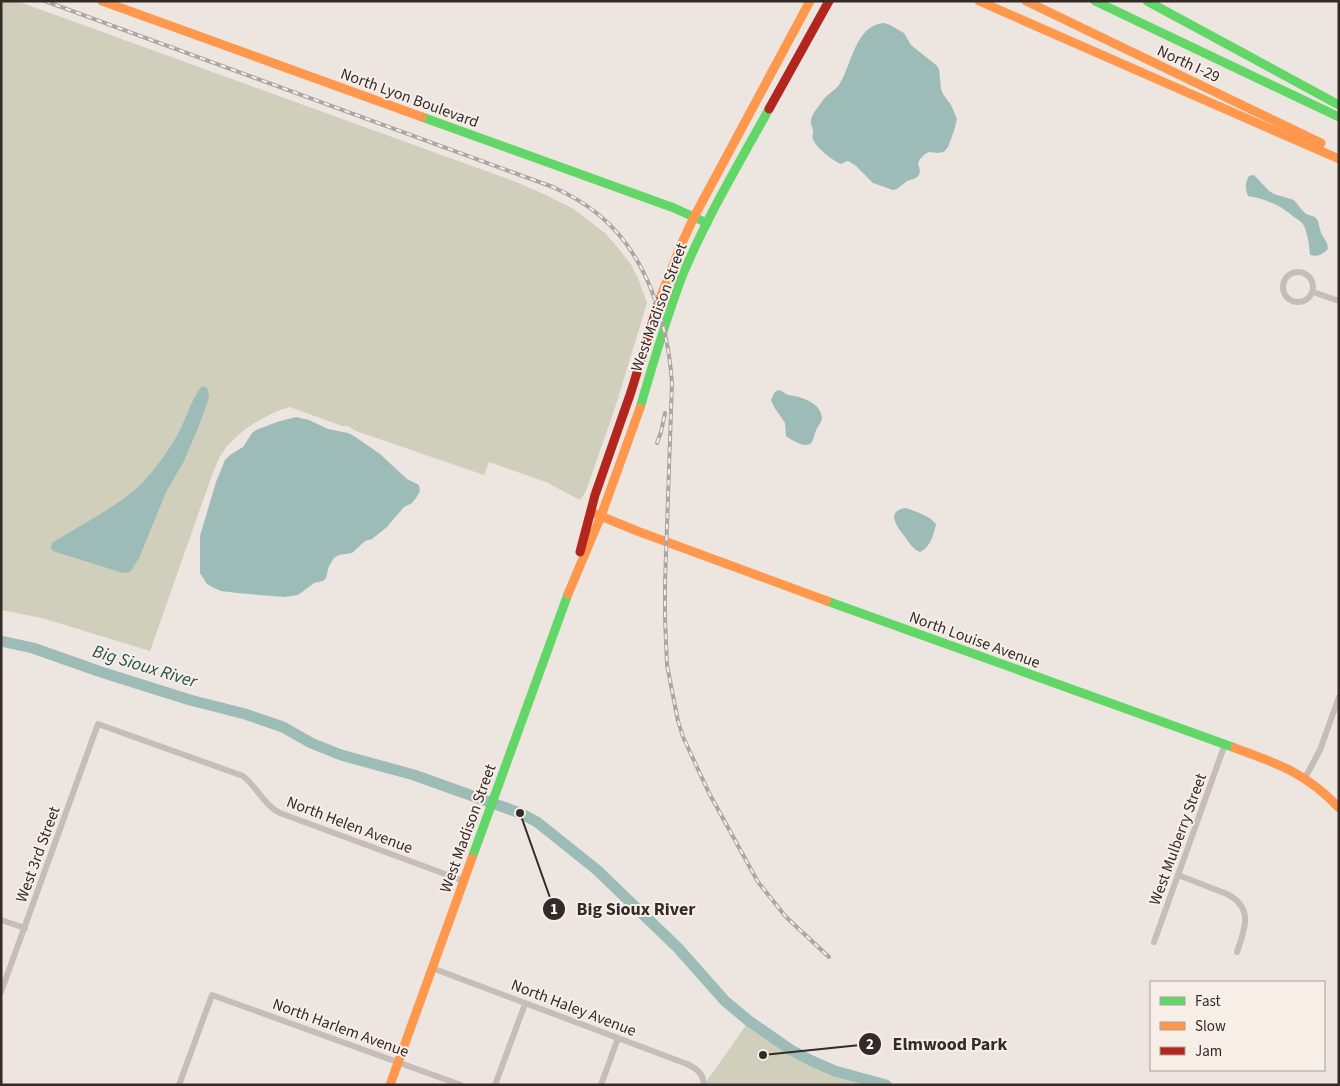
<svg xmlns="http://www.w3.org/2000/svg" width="1340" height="1086" font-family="'Source Sans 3',sans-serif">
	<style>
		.green { fill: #cfcfbb }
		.water { fill: #9ebcb7 }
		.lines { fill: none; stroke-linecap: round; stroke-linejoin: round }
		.river { stroke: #9ebcb7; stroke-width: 11 }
		.street { stroke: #c4bdba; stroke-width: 6 }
		.fast { stroke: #63d668; stroke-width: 9 }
		.slow { stroke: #ff974d; stroke-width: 9 }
		.jam { stroke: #b3261e; stroke-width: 9 }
		.rail-casing { stroke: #aca6a3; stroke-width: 4 }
		.rail { stroke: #f8eee8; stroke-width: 2; stroke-dasharray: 5.5; stroke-linecap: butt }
		.labels { text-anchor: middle; stroke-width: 4; stroke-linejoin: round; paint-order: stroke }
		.street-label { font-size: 16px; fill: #342b28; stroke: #f8eee8 }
		.water-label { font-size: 18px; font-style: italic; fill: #21524f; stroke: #f8eee8 }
		.leader { fill: none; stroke: #342b28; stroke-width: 2 }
		.callout-dot { fill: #342b28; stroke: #f8eee8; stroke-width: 2 }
		.mark-label { font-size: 15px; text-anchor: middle; font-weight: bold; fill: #fff }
		.callout-label { font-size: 18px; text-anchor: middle; font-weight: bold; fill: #342b28; stroke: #f8eee8; stroke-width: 4; stroke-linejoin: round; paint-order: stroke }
	</style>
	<rect width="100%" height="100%" fill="#ece5e0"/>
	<g class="green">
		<polygon points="1,1 17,1 516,182 537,191 572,208 605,233 619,249 632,266 639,281 647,303 615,408 586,491 580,500 546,482 489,462 484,475 356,431 348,426 342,426 290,407 277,411 256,422 244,430 227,446 219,458 212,475 150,651 42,618 1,610"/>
		<path d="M749 1021C769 1035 789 1050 812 1061 835 1072 861 1078 886 1085H704Z"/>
	</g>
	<g class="water">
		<path d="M884 23 890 25 904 33 911 45 936 65 939 69 941 89 943 94 951 105 957 119 954 131 948 147 944 152 937 153 929 152 925 154 920 159 918 163 920 171 919 175 916 178 907 181 897 189 893 190 873 183 856 166 850 162 847 161 841 164C832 160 816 148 813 139 812 135 813 135 813 131 813 127 810 124 811 120 812 114 819 106 823 100 827 94 835 91 839 85 852 65 855 25 884 23Z"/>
		<path d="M1254 175 1269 191 1274 194 1294 200 1302 210 1306 214 1315 217 1318 221 1321 233 1327 243 1328 249C1322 255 1318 257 1310 255 1309 244 1308 234 1303 224 1301 221 1297 219 1294 217 1280 205 1266 199 1248 196 1245 188 1245 183 1249 176Z"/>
		<path d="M202 386 207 388 209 395 208 401 198 428 183 463 167 490 139 558 130 572 123 573 53 551 51 548 52 543C80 525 111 510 136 489 151 475 163 458 174 441 185 424 189 402 202 386Z"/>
		<path d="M778 390C783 391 785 394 789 395 802 397 822 403 822 419 821 423 818 426 816 430 815 433 814 438 812 442 806 450 792 440 786 436L785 423 774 407 771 400 774 393Z"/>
		<polygon points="296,417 309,420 328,429 348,433 354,436 380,454 407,479 419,485 420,491 416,498 412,503 404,507 387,527 372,539 365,541 352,553 339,555 334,558 329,566 326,578 323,581 314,583 298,595 284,597 237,593 221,591 212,587 207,584 200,573 200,536 216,482 225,460 230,455 243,447 252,433 256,430 277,422"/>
		<path d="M906 508C915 511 930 516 936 524 934 534 930 548 920 552 913 549 910 544 906 538 898 528 884 511 906 508Z"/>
	</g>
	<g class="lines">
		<polyline class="river" points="1,641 33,648 101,672 190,700 245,714 283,727 311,743 341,755 414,775 520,813 537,822 597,870 678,948 725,1001 749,1021 791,1050 812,1061 835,1071 886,1085"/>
		<g class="street">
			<circle cx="1298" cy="287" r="15"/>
			<polyline points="1313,292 1339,301"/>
			<polyline points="1305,778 1320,750 1339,697"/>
			<path d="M1178 875 1227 894C1254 908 1245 929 1237 952"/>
			<polyline points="1,920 25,928"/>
			<polyline points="1154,942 1225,744"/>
			<path d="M432 968 687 1064C697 1069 703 1073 704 1085"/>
			<path d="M1 992 98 724 243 776C257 787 264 805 280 813L464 881"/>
			<polyline points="179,1085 212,995 461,1085"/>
			<polyline points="495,1085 525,1004"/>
			<polyline points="601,1085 618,1038"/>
		</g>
		<g class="fast">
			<polyline points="1095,1 1339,117"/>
			<polyline points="1147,1 1339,105"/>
			<polyline points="422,117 674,208 707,223"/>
			<path d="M640 408C653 363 666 318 683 274 707 217 739 163 769 109"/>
			<polyline points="827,601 1235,748"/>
			<polyline points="472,858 568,594"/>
		</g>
		<g class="slow">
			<polyline points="102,1 422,117"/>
			<polyline points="979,1 1339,159"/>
			<polyline points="1026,1 1321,143"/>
			<polyline points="659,301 681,245 694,217 810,1"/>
			<polyline points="591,512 637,531 827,601"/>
			<polyline points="568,594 601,516 640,408"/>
			<path d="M1235 748C1277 763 1308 774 1339 808"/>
			<polyline points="390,1085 472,858"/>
		</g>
		<g class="jam">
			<polyline points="828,2 829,1"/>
			<polyline points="769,109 829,1"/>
			<polyline points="580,552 595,495 631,392 659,301"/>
		</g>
		<g class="rail-casing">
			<g id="rail">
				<path d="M45 1 553 187C570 195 585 203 599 215 647 254 668 324 672 383L665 583V618L667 665 678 721 683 737 709 793 758 882 786 917 829 957"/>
				<polyline points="657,443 661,432 665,413"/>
			</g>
		</g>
		<use href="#rail" class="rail"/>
	</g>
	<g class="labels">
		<g class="street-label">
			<text transform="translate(1189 63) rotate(25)" y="6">North I-29</text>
			<text transform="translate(410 97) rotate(20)" y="6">North Lyon Boulevard</text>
			<text transform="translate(658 307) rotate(-70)" y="6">West Madison Street</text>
			<text transform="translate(975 639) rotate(20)" y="6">North Louise Avenue</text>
			<text transform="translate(350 824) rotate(21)" y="6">North Helen Avenue</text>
			<text transform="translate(467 828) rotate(-70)" y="6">West Madison Street</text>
			<text transform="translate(1177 839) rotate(-70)" y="6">West Mulberry Street</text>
			<text transform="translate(37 854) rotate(-70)" y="6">West 3rd Street</text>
			<text transform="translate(574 1007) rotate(21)" y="6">North Haley Avenue</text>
			<text transform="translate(341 1027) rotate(20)" y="6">North Harlem Avenue</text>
		</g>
		<g class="water-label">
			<text transform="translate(145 666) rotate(17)" y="6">Big Sioux River</text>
		</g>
	</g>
	<path class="leader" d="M520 813L554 909M763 1055L870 1044"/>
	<g class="callout-dot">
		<circle cx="520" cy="813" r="5"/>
		<circle cx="763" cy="1055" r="5"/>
		<circle cx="554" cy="909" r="12"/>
		<circle cx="870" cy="1044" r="12"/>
	</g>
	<g class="mark-label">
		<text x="554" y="914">1</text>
		<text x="870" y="1049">2</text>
	</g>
	<g class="callout-label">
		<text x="636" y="915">Big Sioux River</text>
		<text x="950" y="1050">Elmwood Park</text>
	</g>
	<rect width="1340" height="1086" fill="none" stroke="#342b28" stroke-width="5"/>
	<rect x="1150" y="981" width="175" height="90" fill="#f8eee8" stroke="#aaa09b"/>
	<rect x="1160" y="997" width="25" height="8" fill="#63d668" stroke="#aaa09b"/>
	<text x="1195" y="1006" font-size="15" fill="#342b28">Fast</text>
	<rect x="1160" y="1022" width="25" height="8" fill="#ff974d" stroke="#aaa09b"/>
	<text x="1195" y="1031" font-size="15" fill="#342b28">Slow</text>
	<rect x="1160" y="1047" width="25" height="8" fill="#b3261e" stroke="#aaa09b"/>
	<text x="1195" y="1056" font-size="15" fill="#342b28">Jam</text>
</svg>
